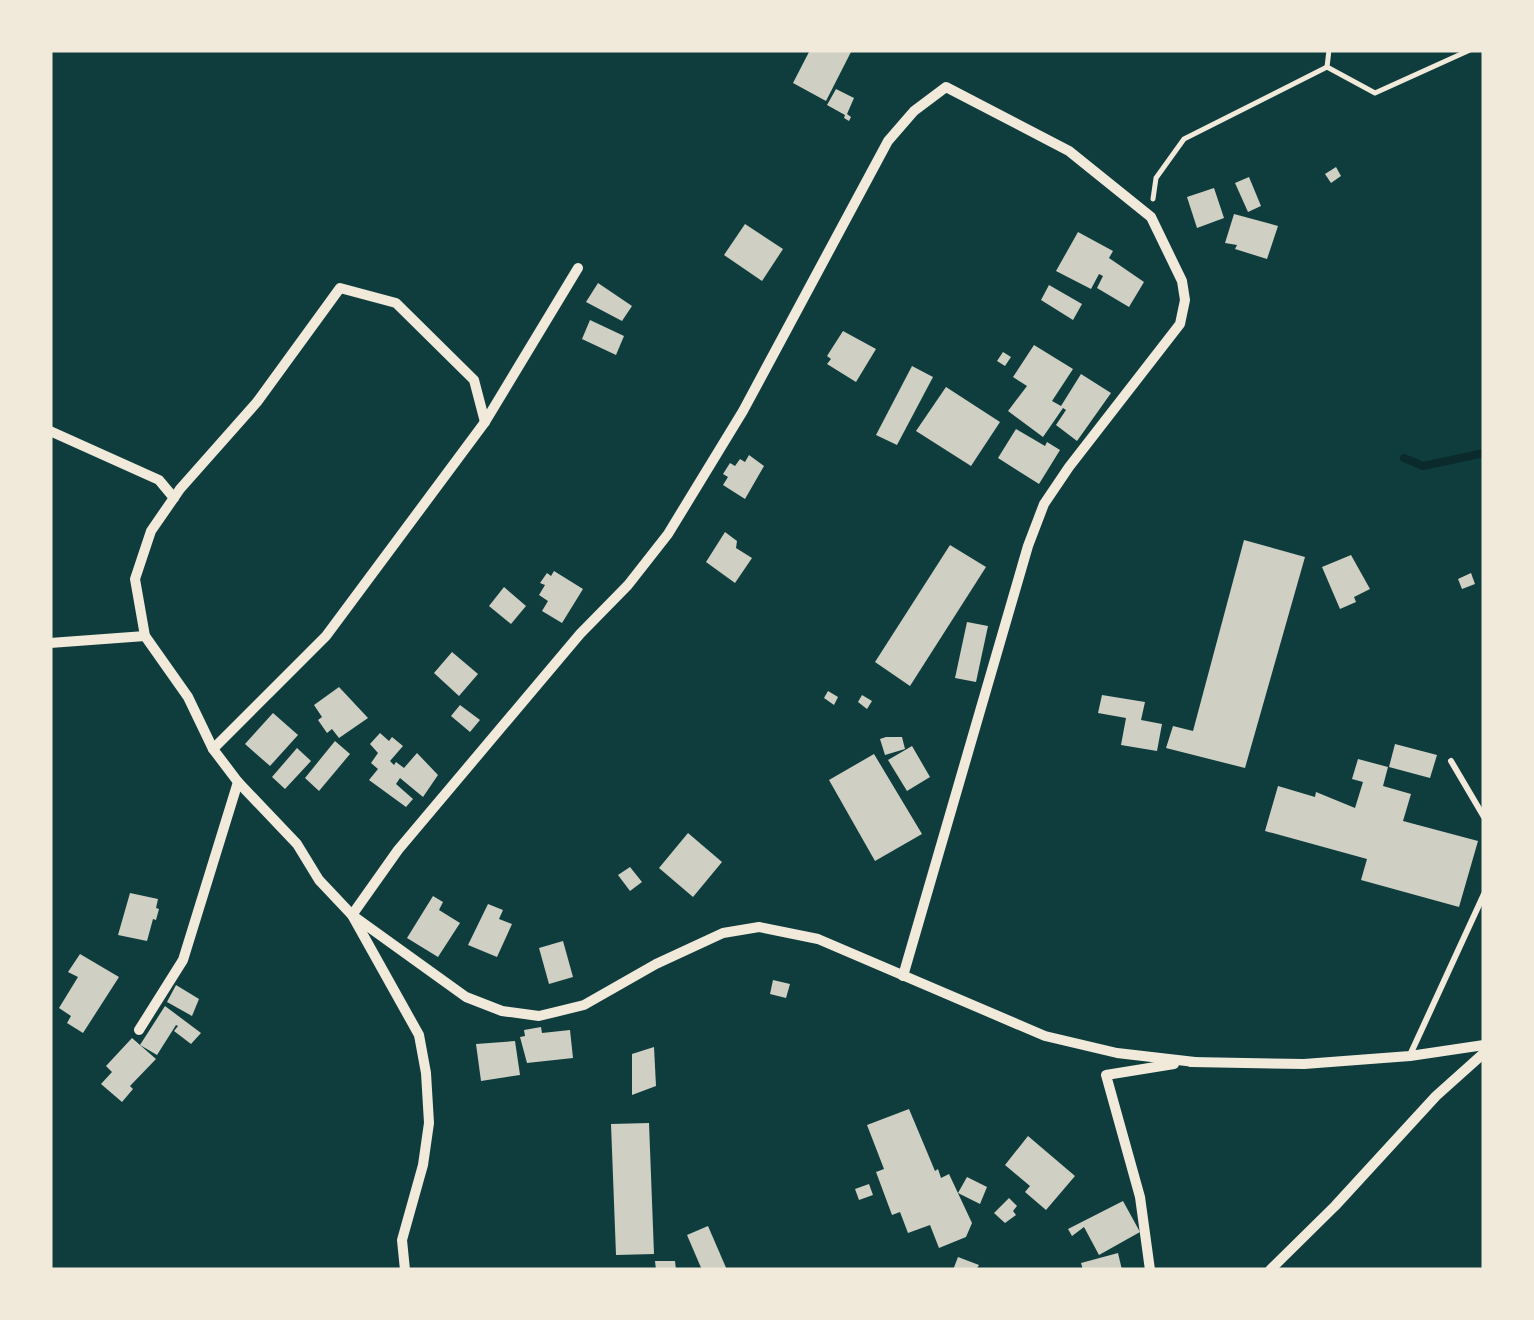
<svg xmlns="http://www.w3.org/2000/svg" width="1534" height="1320" font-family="Poppins,sans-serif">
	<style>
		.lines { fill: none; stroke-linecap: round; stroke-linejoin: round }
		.stream { stroke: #0a2a2b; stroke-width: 8 }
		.building { fill: #cfcfc3 }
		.path { stroke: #f1e9da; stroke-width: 5 }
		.service { stroke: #f1e9da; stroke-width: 6 }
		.minor { stroke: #f1e9da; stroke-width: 10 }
	</style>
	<rect width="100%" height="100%" fill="#0f3d3e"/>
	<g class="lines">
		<polyline class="stream" points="1404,458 1423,466 1484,453"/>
	</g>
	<g class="building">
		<polygon points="810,50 852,50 826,101 793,83"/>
		<polygon points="836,89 854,98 847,114 851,117 849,121 844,118 845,115 827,105"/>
		<polygon points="1336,167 1341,176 1331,183 1325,174"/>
		<polygon points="1249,177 1261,206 1248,212 1235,183"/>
		<polygon points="1214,188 1224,218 1197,228 1187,197"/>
		<polygon points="1234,214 1278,226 1267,259 1235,249 1237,245 1225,243"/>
		<polygon points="745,224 783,249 762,281 724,255"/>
		<polygon points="1078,232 1113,251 1109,258 1144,282 1129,307 1097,288 1103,276 1099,274 1091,289 1056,271"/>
		<polygon points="598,283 632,306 622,321 586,302"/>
		<polygon points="1049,285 1082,304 1073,320 1041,300"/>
		<polygon points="590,320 624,336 616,355 582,339"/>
		<polygon points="843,331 876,349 856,382 827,364 831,359 827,356"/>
		<polygon points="1034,345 1073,369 1052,401 1061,406 1081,374 1111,393 1077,441 1056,425 1066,410 1063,408 1043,437 1008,411 1027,386 1013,377"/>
		<polygon points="1003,352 1011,357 1005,366 997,361"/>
		<polygon points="912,366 933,377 897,445 876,435"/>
		<polygon points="946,387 1000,422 971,466 916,431"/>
		<polygon points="1016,429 1045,446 1047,442 1060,450 1039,484 998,458"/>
		<polygon points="749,455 764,466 745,499 723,485 728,477 723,474 730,463 735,466 740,459 745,462"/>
		<polygon points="725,532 737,541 736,548 752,558 735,583 706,562"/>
		<polygon points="1244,540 1305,557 1245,768 1166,748 1173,726 1193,731"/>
		<polygon points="950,545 986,567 910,686 875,662"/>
		<polygon points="1351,555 1370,589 1354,597 1356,602 1340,609 1322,567"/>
		<polygon points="554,571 583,589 562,623 542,611 548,601 539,595 545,585 540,583 547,573 551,576"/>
		<polygon points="1471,573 1475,584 1462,589 1458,579"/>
		<polygon points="504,587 526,606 511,624 489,606"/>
		<polygon points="967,622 988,626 976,682 955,678"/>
		<polygon points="452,652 478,674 459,696 434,673"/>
		<polygon points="339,687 368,718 339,738 332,729 327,733 318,720 322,717 314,705"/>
		<polygon points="828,691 838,697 834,705 824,698"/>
		<polygon points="862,695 872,701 867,709 858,702"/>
		<polygon points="1102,695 1145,702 1141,720 1162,724 1157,751 1121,745 1126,718 1098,713"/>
		<polygon points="460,705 480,720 470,732 451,716"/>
		<polygon points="273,713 298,735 270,766 245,744"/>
		<polygon points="380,733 389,741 392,737 403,746 390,761 394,765 396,762 404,768 417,753 438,775 423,797 400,778 396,784 413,799 406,807 369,780 378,769 371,763 378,753 370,744"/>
		<polygon points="886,737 902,737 905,749 885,755 880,739"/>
		<polygon points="335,741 350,754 319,791 305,778"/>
		<polygon points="1395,744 1437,755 1430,778 1389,767"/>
		<polygon points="912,746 930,777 907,791 888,760"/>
		<polygon points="297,748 311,761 285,789 272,777"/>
		<polygon points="874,754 922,834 875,861 829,780"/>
		<polygon points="1358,759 1388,767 1383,786 1411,794 1403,821 1478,841 1459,907 1361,880 1367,859 1265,831 1278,786 1315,797 1316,792 1355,808 1363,782 1352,779"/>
		<polygon points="688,833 722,862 693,897 659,868"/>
		<polygon points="630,867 642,882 630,891 618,875"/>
		<polygon points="130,893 158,899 156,908 159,909 156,920 153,919 147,941 118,935"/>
		<polygon points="433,896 443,902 439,910 460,923 438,957 407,938"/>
		<polygon points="488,904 503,910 499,919 512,924 497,957 468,945"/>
		<polygon points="563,941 573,977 549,984 539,948"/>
		<polygon points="80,954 119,977 83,1033 67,1023 71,1016 59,1008 78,977 68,972"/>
		<polygon points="773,980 790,984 786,998 770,994"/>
		<polygon points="176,985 199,999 192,1016 167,1002"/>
		<polygon points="165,1006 201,1033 191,1044 174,1031 178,1026 176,1025 157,1055 140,1045"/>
		<polygon points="541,1027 542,1033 570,1030 573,1058 527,1063 520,1037 525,1036 524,1030"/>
		<polygon points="132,1038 156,1059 130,1086 133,1089 122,1102 101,1084 112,1072 106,1066"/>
		<polygon points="515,1041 520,1075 481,1081 476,1044"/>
		<polygon points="654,1047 656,1086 632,1095 632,1054"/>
		<polygon points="909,1109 935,1171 938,1169 941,1178 949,1174 972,1223 966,1237 939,1248 930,1225 908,1233 900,1212 892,1215 876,1172 884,1169 867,1125"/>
		<polygon points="649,1123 654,1254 616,1255 611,1124"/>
		<polygon points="1028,1136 1075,1176 1046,1210 1025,1192 1030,1186 1005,1165"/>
		<polygon points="967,1177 987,1187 980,1204 958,1193"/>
		<polygon points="869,1184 873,1195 859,1200 855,1189"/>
		<polygon points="1009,1198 1017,1206 1013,1211 1016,1215 1005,1223 994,1213"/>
		<polygon points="1123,1201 1140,1232 1099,1255 1084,1227 1072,1236 1068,1229"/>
		<polygon points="708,1226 727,1270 702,1270 687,1235"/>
		<polygon points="1118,1253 1122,1270 1083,1270 1081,1263"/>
		<polygon points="958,1257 979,1265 976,1270 953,1270"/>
		<polygon points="655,1261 675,1261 676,1270 656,1270"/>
	</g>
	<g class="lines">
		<g class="path">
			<polyline points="1327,67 1329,50"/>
			<polyline points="1153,199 1156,178 1184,139 1327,67 1375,93 1470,50"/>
		</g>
		<g class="service">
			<polyline points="1451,761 1484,817"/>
			<polyline points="1410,1055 1484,894"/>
		</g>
		<g class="minor">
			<polyline points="485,422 474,380 396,303 340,288 257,402 180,489 151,531 135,579 145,636 188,697 213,749 238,782 297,844 319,880 352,915 466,997 502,1011 539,1016 584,1005 656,964 723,933 759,927 818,939 1045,1036 1117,1053 1195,1062"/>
			<polyline points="50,431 159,480 174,498"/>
			<polyline points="50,643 145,636"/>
			<polyline points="213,749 326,636 485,422 578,268"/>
			<polyline points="139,1030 183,960 238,782"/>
			<polyline points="1191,1062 1304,1064 1410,1056 1484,1045"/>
			<polyline points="405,1270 402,1240 423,1165 429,1123 426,1073 419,1035 352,915 398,850 580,634 628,585 668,534 743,411 888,141 914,111 946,87 1069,151 1151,217 1182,281 1185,300 1180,324 1069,467 1044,504 1028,546 903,976"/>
			<polyline points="1150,1270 1140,1197 1106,1075 1174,1064"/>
			<polyline points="1270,1270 1335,1206 1436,1096 1484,1053"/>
		</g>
	</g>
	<rect width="1534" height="1320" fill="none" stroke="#f1e9da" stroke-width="105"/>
</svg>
